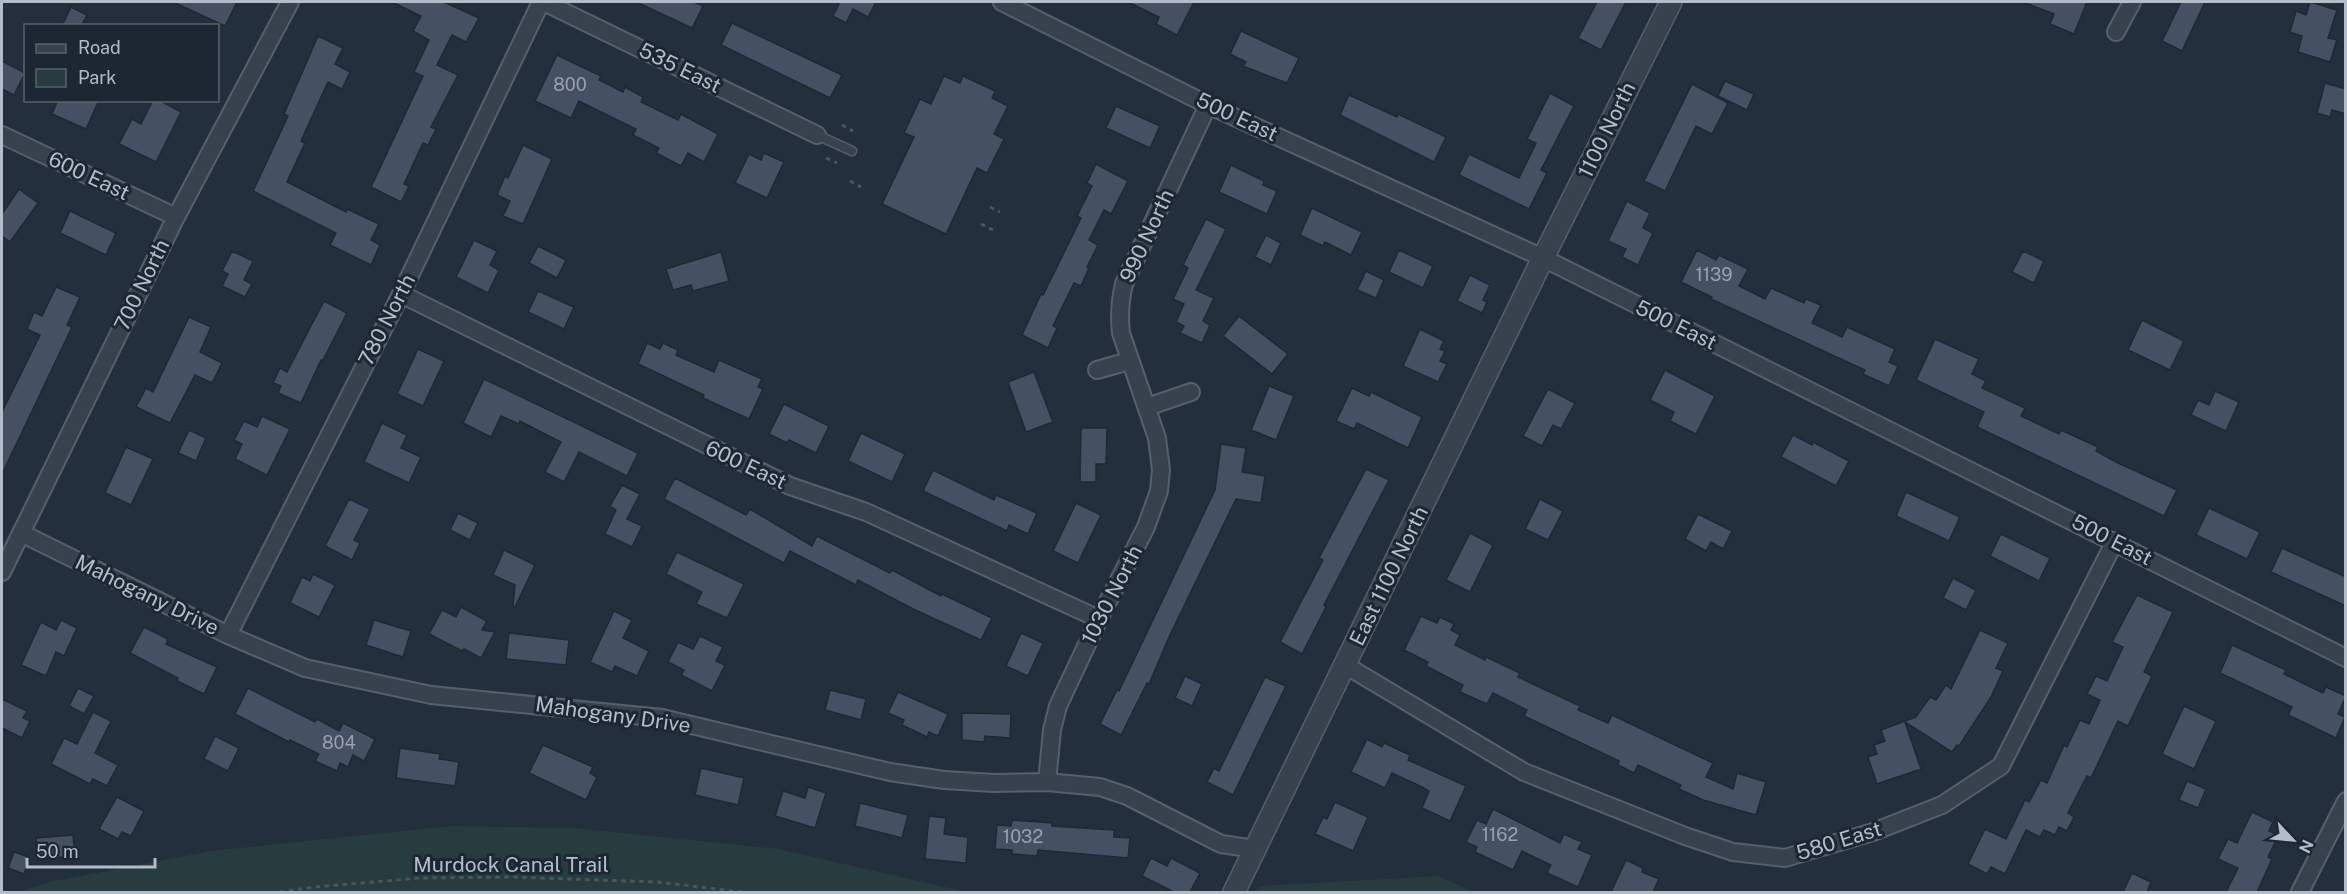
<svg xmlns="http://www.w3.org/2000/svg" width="2347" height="894" font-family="'Public Sans',sans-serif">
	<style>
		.green { fill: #263c3f }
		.building { fill: #455162; stroke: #1f2835; stroke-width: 1.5 }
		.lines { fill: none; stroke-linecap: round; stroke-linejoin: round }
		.service-casing { stroke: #565f6c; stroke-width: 11 }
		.minor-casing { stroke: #565f6c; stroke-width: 20 }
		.tertiary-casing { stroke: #565f6c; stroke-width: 24 }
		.path { stroke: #44595c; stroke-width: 3; stroke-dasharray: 4.5 4.5; stroke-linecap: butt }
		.service { stroke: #38414e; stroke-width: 8 }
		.minor { stroke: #38414e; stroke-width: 16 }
		.tertiary { stroke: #38414e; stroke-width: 21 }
		.labels { text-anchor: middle; stroke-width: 6; stroke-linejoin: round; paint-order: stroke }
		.number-label { font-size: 18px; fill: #98a1af }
		.street-label { font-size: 21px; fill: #b4bcc9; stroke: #1d2633 }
	</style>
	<rect width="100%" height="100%" fill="#242f3e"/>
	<g class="green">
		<polygon points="451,826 573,828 778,849 967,892 17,892 50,882 211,851"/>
		<polygon points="1438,876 1474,892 1255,892 1259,886"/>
	</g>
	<g class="building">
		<polygon points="173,2 237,2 225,26"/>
		<polygon points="392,2 444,2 479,18 466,42 452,35 437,65 458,75 431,127 436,129 428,145 423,143 404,184 409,186 401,202 371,187 423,76 414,72 429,40 413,31 421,16"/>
		<polygon points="636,2 694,2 703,6 692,28"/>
		<polygon points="839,2 876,2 868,17 853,9 846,23 833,16 840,2"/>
		<polygon points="1128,2 1194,2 1177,35 1156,24 1159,17"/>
		<polygon points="1597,2 1626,2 1601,50 1578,38"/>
		<polygon points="2023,2 2087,2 2074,34 2050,24 2054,14"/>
		<polygon points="2181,2 2205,2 2182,51 2162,41"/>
		<polygon points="2310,2 2337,10 2328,38 2337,40 2330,62 2298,52 2302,36 2290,32 2296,11 2306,15"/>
		<polygon points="71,7 87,15 81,26 62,26"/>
		<polygon points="732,23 842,75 830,98 721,45"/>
		<polygon points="1241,31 1299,58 1287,83 1243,66 1246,62 1230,54"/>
		<polygon points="318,36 343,48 335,64 350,72 342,89 328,82 301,141 305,143 287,182 346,212 347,209 379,224 371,240 380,245 371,265 330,245 336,233 253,191 288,116 284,114"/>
		<polygon points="557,55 601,76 599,80 623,92 625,87 643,97 641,102 678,120 681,114 718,134 704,162 688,153 681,166 656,153 659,148 633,135 636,129 579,101 571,118 535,101"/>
		<polygon points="2,61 25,73 14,95 2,89"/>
		<polygon points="944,76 960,83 963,76 995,91 992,98 1008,106 994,134 1004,139 987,173 977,168 946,234 882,204 914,137 904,133 920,99 931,104"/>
		<polygon points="1725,81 1754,94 1747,110 1718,96"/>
		<polygon points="2325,83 2346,89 2346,114 2332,110 2330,117 2317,113"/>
		<polygon points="1692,84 1728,103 1712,134 1696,126 1665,191 1644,181"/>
		<polygon points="1550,93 1574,106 1541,170 1547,173 1529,209 1459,175 1469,154 1519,178 1536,143 1527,139"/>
		<polygon points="1349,95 1397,117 1398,114 1446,137 1434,162 1340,115"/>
		<polygon points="58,100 99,100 86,129 52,114"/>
		<polygon points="153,100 159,100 181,112 156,162 119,144 132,119 141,124"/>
		<polygon points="1116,106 1160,126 1150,148 1106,128"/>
		<polygon points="523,145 552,159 523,224 503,216 510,201 497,195 505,176 508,178"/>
		<polygon points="764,153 784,162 767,198 735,183 749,154 761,160"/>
		<polygon points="1096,164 1128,181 1111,214 1104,210 1089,240 1098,245 1087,267 1089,268 1081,286 1074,283 1053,326 1057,328 1048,348 1022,335 1041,294 1043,295 1081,218 1077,216 1092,186 1087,183"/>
		<polygon points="1231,165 1264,181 1263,185 1277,191 1267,214 1219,192"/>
		<polygon points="19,189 38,203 10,242 2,236 2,214"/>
		<polygon points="1627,201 1650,213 1643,228 1653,233 1638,265 1622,257 1626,249 1608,241"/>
		<polygon points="1312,208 1362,232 1351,255 1325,242 1323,246 1300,235"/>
		<polygon points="70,211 116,233 106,255 60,233"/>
		<polygon points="1206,219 1226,229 1196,290 1214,298 1203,321 1210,325 1202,343 1180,333 1184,326 1176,322 1184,304 1173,299 1188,268 1183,265"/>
		<polygon points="1266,235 1281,243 1271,265 1255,257"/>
		<polygon points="474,240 497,251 490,265 499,270 488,293 456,277"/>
		<polygon points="538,246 566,260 557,278 529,263"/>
		<polygon points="1399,250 1433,266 1423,288 1389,272"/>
		<polygon points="1697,250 1716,260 1719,255 1748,269 1739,286 1765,299 1771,288 1804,303 1806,299 1821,305 1812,323 1842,337 1847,327 1895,349 1889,362 1898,366 1889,386 1863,374 1865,370 1711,299 1712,297 1681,282"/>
		<polygon points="232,251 253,261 244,280 252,284 245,297 222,286 228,274 222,271"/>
		<polygon points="2023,251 2044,261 2034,283 2012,272"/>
		<polygon points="721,252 729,281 693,291 691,285 673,290 666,269"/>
		<polygon points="1366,271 1384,280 1376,298 1357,290"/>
		<polygon points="1470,275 1490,285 1483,300 1487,302 1482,313 1457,301"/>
		<polygon points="56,287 80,297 67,325 72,327 2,474 2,412 40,335 27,329 34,312 42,316"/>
		<polygon points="538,291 574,307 564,329 528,312"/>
		<polygon points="324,301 347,313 323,360 321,360 301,403 278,393 281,386 273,383 280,368 287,372"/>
		<polygon points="1239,316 1288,354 1272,374 1223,336"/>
		<polygon points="189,317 211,327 200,352 222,363 212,383 195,375 170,423 136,407 146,388 153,392"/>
		<polygon points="2142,320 2184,341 2170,370 2128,350"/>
		<polygon points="1420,329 1444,341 1440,349 1445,351 1440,361 1447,364 1438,382 1403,366"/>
		<polygon points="1935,339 1979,359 1972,374 1986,381 1982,388 2025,408 2021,416 2059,434 2061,430 2098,447 2096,451 2116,462 2177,490 2164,516 1977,427 1984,412 1916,380"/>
		<polygon points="647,343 660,349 663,343 678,350 676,355 714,372 719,360 762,379 758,387 763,389 749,419 703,398 704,395 638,364"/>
		<polygon points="418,349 444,361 423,406 397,394"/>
		<polygon points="1665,370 1715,396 1696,434 1670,421 1674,412 1650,400"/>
		<polygon points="1034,372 1053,422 1026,432 1008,382"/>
		<polygon points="484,379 638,453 627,476 579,452 564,482 545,472 561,442 520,421 519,424 501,416 491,437 463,423"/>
		<polygon points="1269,386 1294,396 1276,440 1251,430"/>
		<polygon points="1352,388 1369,396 1371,392 1422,417 1408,448 1357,423 1354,429 1336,421"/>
		<polygon points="1548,389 1575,403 1561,429 1553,425 1542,446 1523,436"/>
		<polygon points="2215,391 2239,402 2226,431 2191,415 2198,400 2209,405"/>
		<polygon points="784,404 829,426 816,453 789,440 787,443 769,434"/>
		<polygon points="262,416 290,429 267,475 235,459 242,444 234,440 244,421 257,427"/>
		<polygon points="382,423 407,435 401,448 421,457 409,483 364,462"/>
		<polygon points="1081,428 1107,428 1106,464 1096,464 1096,482 1080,482"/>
		<polygon points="189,430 206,438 196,461 178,453"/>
		<polygon points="861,433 905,454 892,482 848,461"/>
		<polygon points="1793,435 1812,445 1813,442 1849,461 1836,486 1781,457"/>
		<polygon points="1221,444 1246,448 1242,472 1265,476 1261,503 1236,499 1169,637 1149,684 1147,683 1121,735 1100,724 1117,690 1119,691 1215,490"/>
		<polygon points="126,447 153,459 131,505 105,493"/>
		<polygon points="1366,469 1389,480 1324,605 1326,607 1302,654 1280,642 1323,560 1319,558"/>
		<polygon points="933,470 994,500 996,495 1037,513 1028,534 1009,525 1007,531 923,491"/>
		<polygon points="675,478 746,515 750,509 812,546 817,536 890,573 892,570 941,596 942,594 992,618 981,640 913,609 858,580 856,585 790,551 784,563 664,499"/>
		<polygon points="622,485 640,494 627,519 642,526 632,547 605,534 616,510 610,506"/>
		<polygon points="1906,492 1960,517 1949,541 1896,516"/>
		<polygon points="349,499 370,509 354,540 360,543 352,560 325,546"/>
		<polygon points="1540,499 1563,511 1548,540 1525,529"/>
		<polygon points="1076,503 1101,515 1078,563 1053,551"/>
		<polygon points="2209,508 2260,532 2247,559 2196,535"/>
		<polygon points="458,513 478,523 470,540 450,530"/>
		<polygon points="1698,514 1732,531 1723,549 1711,542 1706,551 1685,539"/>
		<polygon points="1470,533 1493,545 1470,592 1446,580"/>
		<polygon points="2001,534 2050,558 2039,581 1990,556"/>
		<polygon points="2282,548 2346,577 2346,606 2271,572"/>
		<polygon points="504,550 535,565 515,607 513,606 515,585 493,575"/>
		<polygon points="677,552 744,584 727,618 696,604 702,592 666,574"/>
		<polygon points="313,574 335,585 319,617 290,603 302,577 310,581"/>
		<polygon points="1953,578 1976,590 1966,610 1943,598"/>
		<polygon points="2137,595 2173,612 2144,672 2152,676 2128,726 2118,721 2091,778 2087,776 2068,813 2074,817 2067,831 2059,827 2055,835 2044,830 2040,837 2026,830 2005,874 1991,867 1987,874 1968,864 1985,829 2006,839 2025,800 2029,802 2041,780 2047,783 2064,745 2067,747 2080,720 2089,724 2100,700 2087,694 2096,676 2107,681 2123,647 2112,642"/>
		<polygon points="461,607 487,621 482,630 495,632 481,658 464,649 462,651 429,634 442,610 456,617"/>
		<polygon points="614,611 632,620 623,638 649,651 637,676 615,666 612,672 590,662"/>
		<polygon points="1421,616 1437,623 1440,617 1454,624 1451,630 1460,635 1455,645 1485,660 1486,657 1520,673 1518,677 1580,706 1578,710 1608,723 1612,715 1713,763 1706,777 1733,789 1737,773 1766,782 1756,815 1703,800 1679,789 1681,785 1638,765 1634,773 1618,765 1619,761 1524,716 1527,710 1493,693 1487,704 1460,692 1463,685 1426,666 1428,662 1404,650"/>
		<polygon points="61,620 77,628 64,656 56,652 46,676 21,665 41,622 56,630"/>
		<polygon points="374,620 411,631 403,657 366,645"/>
		<polygon points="144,627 168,639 166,644 217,667 204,694 177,681 178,678 130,653"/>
		<polygon points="1980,630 2008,643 1996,668 2003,671 1991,697 1959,746 1957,745 1952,752 1905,722 1921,769 1877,784 1868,757 1877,754 1874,745 1885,741 1881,730 1916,717 1930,697 1936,700 1946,685 1951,689"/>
		<polygon points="509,633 569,640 566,665 506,659"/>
		<polygon points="1021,633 1043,643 1028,676 1006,666"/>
		<polygon points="700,636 723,647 716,661 725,665 712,691 681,675 684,670 668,662 678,642 693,649"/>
		<polygon points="2232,645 2286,670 2284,674 2323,693 2326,687 2346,696 2338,714 2345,717 2336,738 2288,715 2292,707 2220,673"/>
		<polygon points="1185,676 1202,684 1192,706 1175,698"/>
		<polygon points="1265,677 1286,686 1233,795 1207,782 1214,768 1219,771"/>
		<polygon points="78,688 94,696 84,714 69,706"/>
		<polygon points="248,688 315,722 317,719 339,731 343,723 375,739 364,761 353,755 348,767 340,763 337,771 315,761 319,754 290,740 289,742 235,714"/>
		<polygon points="830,690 866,699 861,720 825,710"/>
		<polygon points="898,692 948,714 938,736 929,732 927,737 902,725 904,720 888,713"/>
		<polygon points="2,699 27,711 23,718 30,721 22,738 2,728"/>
		<polygon points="2184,706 2216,721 2194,769 2162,754"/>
		<polygon points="93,712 111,721 95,753 118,765 107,786 93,779 90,784 51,764 64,738 77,744"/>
		<polygon points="962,713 1011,714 1010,738 985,736 984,742 962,740"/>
		<polygon points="215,736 239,748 228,771 204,759"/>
		<polygon points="1367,739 1382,747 1384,743 1410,755 1408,760 1466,786 1450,821 1422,808 1429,791 1422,787 1392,773 1385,788 1351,772"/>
		<polygon points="543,745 593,767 590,773 597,777 586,800 529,773"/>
		<polygon points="400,748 440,754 439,759 459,762 455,786 396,778"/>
		<polygon points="701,768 744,778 738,805 695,795"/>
		<polygon points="2187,781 2206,789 2198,808 2179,800"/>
		<polygon points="808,787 826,793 815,828 775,816 783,791 805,798"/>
		<polygon points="117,797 144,811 131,836 122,832 118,839 99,829"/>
		<polygon points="1335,802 1368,817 1353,851 1315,834 1323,817 1327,819"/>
		<polygon points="860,803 908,815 902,838 855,826"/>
		<polygon points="1493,809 1560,843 1564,834 1582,842 1578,849 1592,855 1578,887 1547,873 1551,865 1522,851 1513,870 1475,852 1477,847 1466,842 1477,820 1486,824"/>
		<polygon points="2252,812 2273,822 2269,831 2279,835 2268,857 2272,859 2257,892 2226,892 2238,868 2218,859 2228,839 2237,843"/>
		<polygon points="929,816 946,818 944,834 968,837 966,863 925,859"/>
		<polygon points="1012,820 1052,823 1052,826 1114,830 1114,837 1130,838 1128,858 1038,850 1037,856 1012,854 1012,850 995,849 997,825 1011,826"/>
		<polygon points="73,835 75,856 38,859 36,838"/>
		<polygon points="14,852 29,857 24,874 8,868"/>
		<polygon points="1151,858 1167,866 1171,858 1200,873 1190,892 1174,892 1142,876"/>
		<polygon points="1626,860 1643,868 1642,872 1659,879 1653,892 1611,892"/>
		<polygon points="2132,873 2151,882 2147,892 2123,892"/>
	</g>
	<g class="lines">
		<g class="service-casing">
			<polyline id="service" points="817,135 852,151"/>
		</g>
		<g class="minor-casing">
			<g id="minor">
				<polyline points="544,2 817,135"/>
				<polyline points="1002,2 1208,105 1543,258 2346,658"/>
				<polyline points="2116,32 2132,2"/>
				<polyline points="2,135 176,217"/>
				<polyline points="401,294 790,486 866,512 1099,619"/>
				<polyline points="1097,370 1129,361"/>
				<polyline points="1147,407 1191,392"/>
				<polyline points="21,533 228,635 305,668 431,695 662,718 890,772 944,780 994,783 1047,782 1100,787 1127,796 1221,844 1255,849"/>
				<polyline points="2,572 176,217 290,2"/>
				<polyline points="228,635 401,294 541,2"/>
				<polyline points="1345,665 1524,772 1685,836 1733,852 1785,858 1873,832 1942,805 2001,766 2115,541"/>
				<path d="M1047 782 1052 730 1058 706 1099 619 1146 527 1159 491 1161 470 1157 438 1121 333C1119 316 1120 301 1124 284L1208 105"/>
				<polyline points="2300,892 2346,801"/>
			</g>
		</g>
		<g class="tertiary-casing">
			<polyline id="tertiary" points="1234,892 1543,258 1671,2"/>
		</g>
		<g class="path">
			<polyline points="842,125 853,131"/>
			<polyline points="826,158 837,163"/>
			<polyline points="850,181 861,187"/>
			<polyline points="990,207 1000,212"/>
			<polyline points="981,224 993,230"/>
			<polyline points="280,892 315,887 420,878 511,877 658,882 742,892"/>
		</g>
		<use href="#service" class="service"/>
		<use href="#minor" class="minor"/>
		<use href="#tertiary" class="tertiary"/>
	</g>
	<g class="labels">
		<g class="number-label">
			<text x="570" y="91">800</text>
			<text x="1714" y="281">1139</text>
			<text x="339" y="749">804</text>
			<text x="1500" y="841">1162</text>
			<text x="1023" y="843">1032</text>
		</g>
		<g class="street-label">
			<text transform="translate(680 68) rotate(26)" y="7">535 East</text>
			<text transform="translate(1237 117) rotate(25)" y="7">500 East</text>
			<text transform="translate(1607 130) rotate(-64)" y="7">1100 North</text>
			<text transform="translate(89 176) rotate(25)" y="7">600 East</text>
			<text transform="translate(1147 236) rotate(-65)" y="7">990 North</text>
			<text transform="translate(142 285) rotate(-64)" y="7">700 North</text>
			<text transform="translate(387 320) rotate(-63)" y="7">780 North</text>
			<text transform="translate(1676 325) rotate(26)" y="7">500 East</text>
			<text transform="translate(746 465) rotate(25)" y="7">600 East</text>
			<text transform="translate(2112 540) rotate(27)" y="7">500 East</text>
			<text transform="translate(1389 576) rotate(-64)" y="7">East 1100 North</text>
			<text transform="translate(147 595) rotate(26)" y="7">Mahogany Drive</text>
			<text transform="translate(1112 595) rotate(-63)" y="7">1030 North</text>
			<text transform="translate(613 715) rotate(8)" y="7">Mahogany Drive</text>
			<text transform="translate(1839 841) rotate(-17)" y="7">580 East</text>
			<text x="511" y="872">Murdock Canal Trail</text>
		</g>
	</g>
	<rect width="2347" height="894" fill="none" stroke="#b4bcc9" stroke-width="6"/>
	<rect x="24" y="24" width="195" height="78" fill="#1d2633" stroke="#59626f" stroke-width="1.5"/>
	<rect x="36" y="44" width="30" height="9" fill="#38414e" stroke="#59626f" stroke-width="1.5"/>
	<text x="78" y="54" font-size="18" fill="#b4bcc9">Road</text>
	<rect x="36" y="69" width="30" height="18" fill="#263c3f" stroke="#59626f" stroke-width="1.5"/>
	<text x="78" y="84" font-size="18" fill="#b4bcc9">Park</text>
	<g transform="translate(2293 840) rotate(116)" stroke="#1d2633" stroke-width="4.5" paint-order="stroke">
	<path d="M0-4.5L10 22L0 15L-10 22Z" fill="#b4bcc9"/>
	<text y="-9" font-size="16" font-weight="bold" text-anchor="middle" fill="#b4bcc9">N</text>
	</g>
	<path d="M27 858v9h128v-9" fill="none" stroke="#b4bcc9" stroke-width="3"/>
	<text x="36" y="858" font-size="18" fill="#b4bcc9" stroke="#1d2633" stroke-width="4.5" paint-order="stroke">50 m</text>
</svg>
